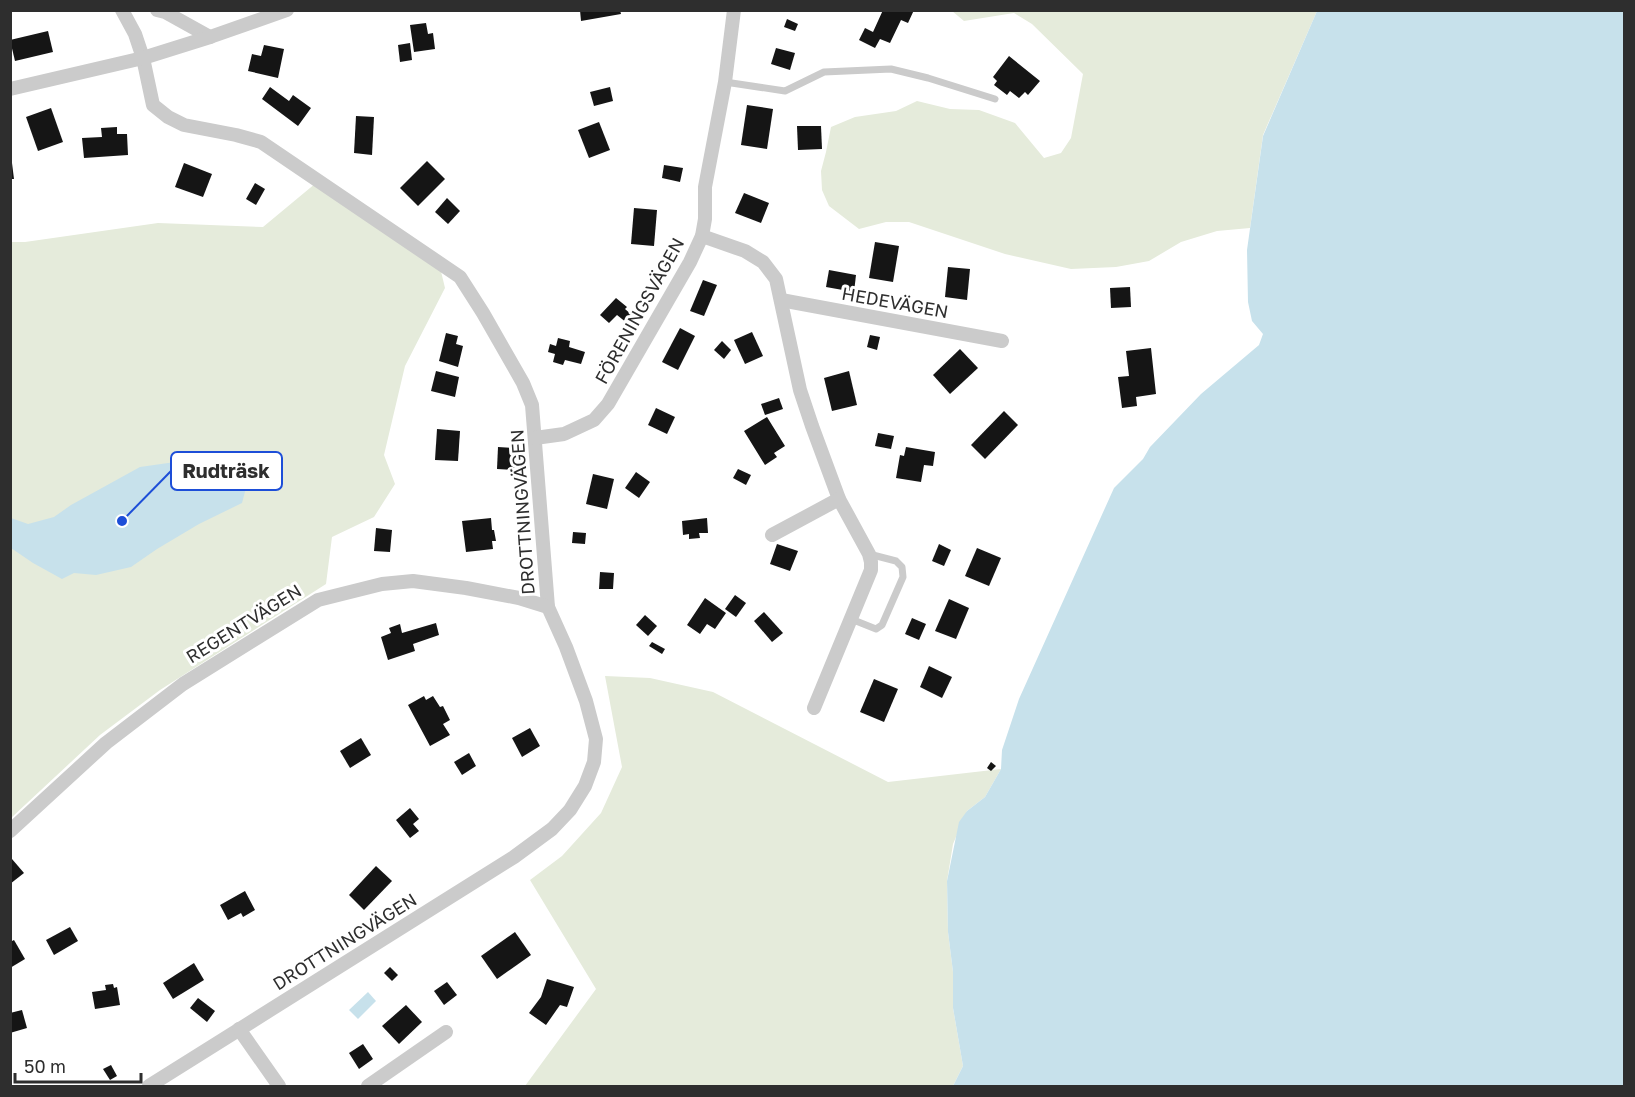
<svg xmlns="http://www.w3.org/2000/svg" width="1635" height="1097" font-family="'Golos Text',sans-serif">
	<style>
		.green { fill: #e5ebdb }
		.water { fill: #c7e1eb }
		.building { fill: #151515 }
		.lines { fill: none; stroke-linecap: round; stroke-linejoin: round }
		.lane { stroke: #cbcbcb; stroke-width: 7 }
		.street { stroke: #cbcbcb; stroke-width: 14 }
		.labels { text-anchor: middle; stroke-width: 6; stroke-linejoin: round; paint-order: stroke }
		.street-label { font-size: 18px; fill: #2e2e2e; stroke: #fff }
		.leader { fill: none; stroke: #1d4ed8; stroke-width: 2 }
		.callout-dot { fill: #1d4ed8; stroke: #fff; stroke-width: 2 }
		.callout { fill: #fff; stroke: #1d4ed8; stroke-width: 2 }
		.callout-label { font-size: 20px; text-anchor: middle; font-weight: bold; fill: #2e2e2e }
	</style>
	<rect width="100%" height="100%" fill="#fff"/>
	<g class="green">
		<polygon points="952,11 1317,11 1263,135 1250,228 1217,231 1181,242 1149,261 1116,267 1071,269 1005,254 909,222 886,222 859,229 829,206 822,190 821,171 826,152 831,127 855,117 896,111 917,101 950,109 979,110 1015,123 1044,158 1061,153 1071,138 1083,74 1032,24 1014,13 964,21"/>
		<polygon points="322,178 438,259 445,288 405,366 384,455 395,484 374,517 332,537 326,584 160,690 100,735 11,818 11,242 25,242 158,223 263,227"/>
		<polygon points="605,676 650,678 713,692 888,782 1001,769 985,797 967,811 953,844 947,881 948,932 953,972 953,1008 963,1066 953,1086 525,1086 596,989 530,880 562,856 601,813 622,767"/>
	</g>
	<g class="water">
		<polygon points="1317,11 1624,11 1624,1086 953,1086 963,1066 953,1008 953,972 948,932 947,881 959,822 967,811 985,797 1001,769 1002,750 1019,699 1114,488 1143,459 1150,447 1201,394 1259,345 1263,334 1252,321 1248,302 1247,250 1263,136"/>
		<polygon points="212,460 243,471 246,488 242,503 199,524 157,549 131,567 96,575 74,573 62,579 33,563 11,548 11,518 28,524 54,517 71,505 140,467 182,461"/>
		<polygon points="368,992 376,1001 358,1019 349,1010"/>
	</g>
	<g class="building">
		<polygon points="580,10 620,10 621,14 581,21"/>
		<polygon points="883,10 914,10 908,23 901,20 890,43 880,39 875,48 859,40 865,28 873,32"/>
		<polygon points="787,19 798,24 795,31 784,27"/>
		<polygon points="426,23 428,34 433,33 435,49 414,52 410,25"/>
		<polygon points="48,31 53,52 15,61 10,40"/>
		<polygon points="410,43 412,60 400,62 398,45"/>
		<polygon points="264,45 284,49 278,78 248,71 252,54 261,56"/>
		<polygon points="776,48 795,53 790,70 771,64"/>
		<polygon points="1009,56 1040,81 1028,95 1025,92 1019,98 1010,91 1007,95 994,85 997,81 993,77"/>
		<polygon points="270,87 289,101 293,95 311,108 298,126 262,99"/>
		<polygon points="610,87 613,101 594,106 590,92"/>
		<polygon points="747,105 773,109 767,149 741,145"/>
		<polygon points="51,108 63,142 38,151 26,117"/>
		<polygon points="356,116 374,117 372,155 354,153"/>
		<polygon points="599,122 610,150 589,158 578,130"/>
		<polygon points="797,126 821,126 822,149 798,150"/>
		<polygon points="117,127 117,134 127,134 128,155 84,158 82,138 102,137 101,128"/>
		<polygon points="427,161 445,179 418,206 400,188"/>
		<polygon points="12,163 14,179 10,179 10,164"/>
		<polygon points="184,163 212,174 203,197 175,187"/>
		<polygon points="664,165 683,168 680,182 662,178"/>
		<polygon points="255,183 265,189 256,205 246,199"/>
		<polygon points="744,193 769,203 761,223 735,213"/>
		<polygon points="447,198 460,211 448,224 435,212"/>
		<polygon points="634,208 657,210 654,246 631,244"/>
		<polygon points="875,242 899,246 893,282 869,278"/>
		<polygon points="948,267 970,269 967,300 945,297"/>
		<polygon points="829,270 856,275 854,292 826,287"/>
		<polygon points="703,280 717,285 704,316 690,311"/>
		<polygon points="1130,287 1131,307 1111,308 1110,288"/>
		<polygon points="616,298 627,307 625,309 633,316 627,323 617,315 609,323 600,315"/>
		<polygon points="680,328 695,336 678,370 662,362"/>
		<polygon points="752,332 763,356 745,364 734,340"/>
		<polygon points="446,333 458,336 456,344 463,346 458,367 439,361"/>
		<polygon points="870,335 880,337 877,350 867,347"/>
		<polygon points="558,338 570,341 569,347 585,352 581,364 565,360 563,365 553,362 555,354 548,352 550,344 556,346"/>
		<polygon points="722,341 731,350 724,359 714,350"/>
		<polygon points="1151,348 1156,394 1136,397 1137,406 1122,408 1118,377 1129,376 1126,351"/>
		<polygon points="960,349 978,368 950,394 933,375"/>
		<polygon points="436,371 459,377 455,397 431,391"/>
		<polygon points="849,371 857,405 832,411 824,378"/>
		<polygon points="779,398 783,409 765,415 761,404"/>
		<polygon points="656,408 675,417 667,434 648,425"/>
		<polygon points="1004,411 1018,425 985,459 971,445"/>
		<polygon points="767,417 785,446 774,453 777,457 765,465 744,431"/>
		<polygon points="437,429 460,431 458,461 435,460"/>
		<polygon points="878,433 894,436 891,449 875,446"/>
		<polygon points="498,447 517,448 516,470 497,469"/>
		<polygon points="906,447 935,452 933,466 924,465 921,482 896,478 900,455 904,456"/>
		<polygon points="738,469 751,475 746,485 733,478"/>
		<polygon points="636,472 650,482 639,498 625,488"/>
		<polygon points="593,474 614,479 607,509 586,504"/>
		<polygon points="491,518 492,530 494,530 496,541 492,541 493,549 466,552 462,521"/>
		<polygon points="707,518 708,533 699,533 700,538 689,539 689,534 683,535 682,521"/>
		<polygon points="376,528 392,530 390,552 374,551"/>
		<polygon points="573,532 586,533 585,544 572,543"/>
		<polygon points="777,544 798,551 790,571 770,564"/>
		<polygon points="939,544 951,550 944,566 932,561"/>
		<polygon points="977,548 1001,558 989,586 965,576"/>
		<polygon points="600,572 614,573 613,589 599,589"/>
		<polygon points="735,595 746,603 736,617 725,609"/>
		<polygon points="705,598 726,613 715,629 707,624 700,634 687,625"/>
		<polygon points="949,599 969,608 956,639 935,631"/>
		<polygon points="764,612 783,633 772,642 754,621"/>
		<polygon points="645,615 657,626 648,636 636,625"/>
		<polygon points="912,618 926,624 919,640 905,634"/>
		<polygon points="436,623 439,635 413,644 415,651 388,660 381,637 391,633 389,628 400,624 402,633"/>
		<polygon points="652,642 665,649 662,654 649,646"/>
		<polygon points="929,666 952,677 942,698 920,687"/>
		<polygon points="874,679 898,689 884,722 860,712"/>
		<polygon points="424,696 426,700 433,696 440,707 443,706 450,720 443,724 450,735 430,746 408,705"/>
		<polygon points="530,728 540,746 522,757 512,738"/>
		<polygon points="361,738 371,755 350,768 340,751"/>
		<polygon points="469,753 476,766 462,775 454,762"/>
		<polygon points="991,762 996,766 991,771 987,768"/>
		<polygon points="410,808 419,819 413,824 419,831 410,838 396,820"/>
		<polygon points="12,859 24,873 10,884 10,861"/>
		<polygon points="376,866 392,881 364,910 349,895"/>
		<polygon points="245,891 255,910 243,917 241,913 228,920 220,905"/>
		<polygon points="70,927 78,941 54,955 46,940"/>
		<polygon points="515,932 531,955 497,979 481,956"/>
		<polygon points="14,940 25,959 10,968 10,942"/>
		<polygon points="194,963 204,980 173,999 163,983"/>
		<polygon points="390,967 398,975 392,981 384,973"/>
		<polygon points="547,979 574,987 567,1007 560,1005 546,1025 529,1013 541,997"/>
		<polygon points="447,982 457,995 444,1005 434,991"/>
		<polygon points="113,984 114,988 117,987 120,1005 95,1009 92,992 106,990 105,985"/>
		<polygon points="198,998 215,1011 207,1022 190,1008"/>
		<polygon points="406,1005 422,1022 399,1044 382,1026"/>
		<polygon points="22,1010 27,1028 10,1033 10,1013"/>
		<polygon points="363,1044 373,1059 359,1069 349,1053"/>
		<polygon points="111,1065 117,1076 110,1080 103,1069"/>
	</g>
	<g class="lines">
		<g class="lane">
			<polyline points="725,82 785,91 824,72 891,69 928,78 995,99"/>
			<polyline points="851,619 876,629 882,625 903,577 902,567 896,561 869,554"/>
		</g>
		<g class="street">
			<polyline points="122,10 135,34 143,58 153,105 168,117 184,125 236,135 261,142 460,277 483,313 523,383 532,405 548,607 566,647 586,701 596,739 594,762 585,786 570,810 552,829 514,857 149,1086"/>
			<polyline points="157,10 165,12 210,37"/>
			<polyline points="10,89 143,58 210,37 287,10"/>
			<polyline points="702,236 745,251 763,262 776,279 800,390 812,426 839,499 869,554 871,562 871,570 814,708"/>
			<polyline points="781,300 1002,341"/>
			<polyline points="535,438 564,434 594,420 608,404 690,262 702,236 705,219 705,187 725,82 734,10"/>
			<polyline points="772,535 839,499"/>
			<polyline points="10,831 106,743 183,684 318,600 382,584 413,581 466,588 519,598 548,607"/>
			<polyline points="239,1029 279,1086"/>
			<polyline points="368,1086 446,1032"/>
		</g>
	</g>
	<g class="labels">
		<g class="street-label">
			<text transform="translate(895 303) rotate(10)" y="6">HEDEVÄGEN</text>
			<text transform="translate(640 311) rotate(-61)" y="6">FÖRENINGSVÄGEN</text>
			<text transform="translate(523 512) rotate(-94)" y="6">DROTTNINGVÄGEN</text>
			<text transform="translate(244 624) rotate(-32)" y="6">REGENTVÄGEN</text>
			<text transform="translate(345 942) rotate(-32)" y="6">DROTTNINGVÄGEN</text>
		</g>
	</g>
	<path class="leader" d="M122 521L171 471"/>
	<circle class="callout-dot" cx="122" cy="521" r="6"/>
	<rect class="callout" x="171" y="452" width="111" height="38" rx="6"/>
	<g class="callout-label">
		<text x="226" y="478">Rudträsk</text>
	</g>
	<rect width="1635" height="1097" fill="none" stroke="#2e2e2e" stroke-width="24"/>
	<path d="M15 1073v9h126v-9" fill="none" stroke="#2e2e2e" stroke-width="3"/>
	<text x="24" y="1073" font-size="18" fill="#2e2e2e" stroke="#ffffff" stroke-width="4.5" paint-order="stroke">50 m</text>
</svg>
